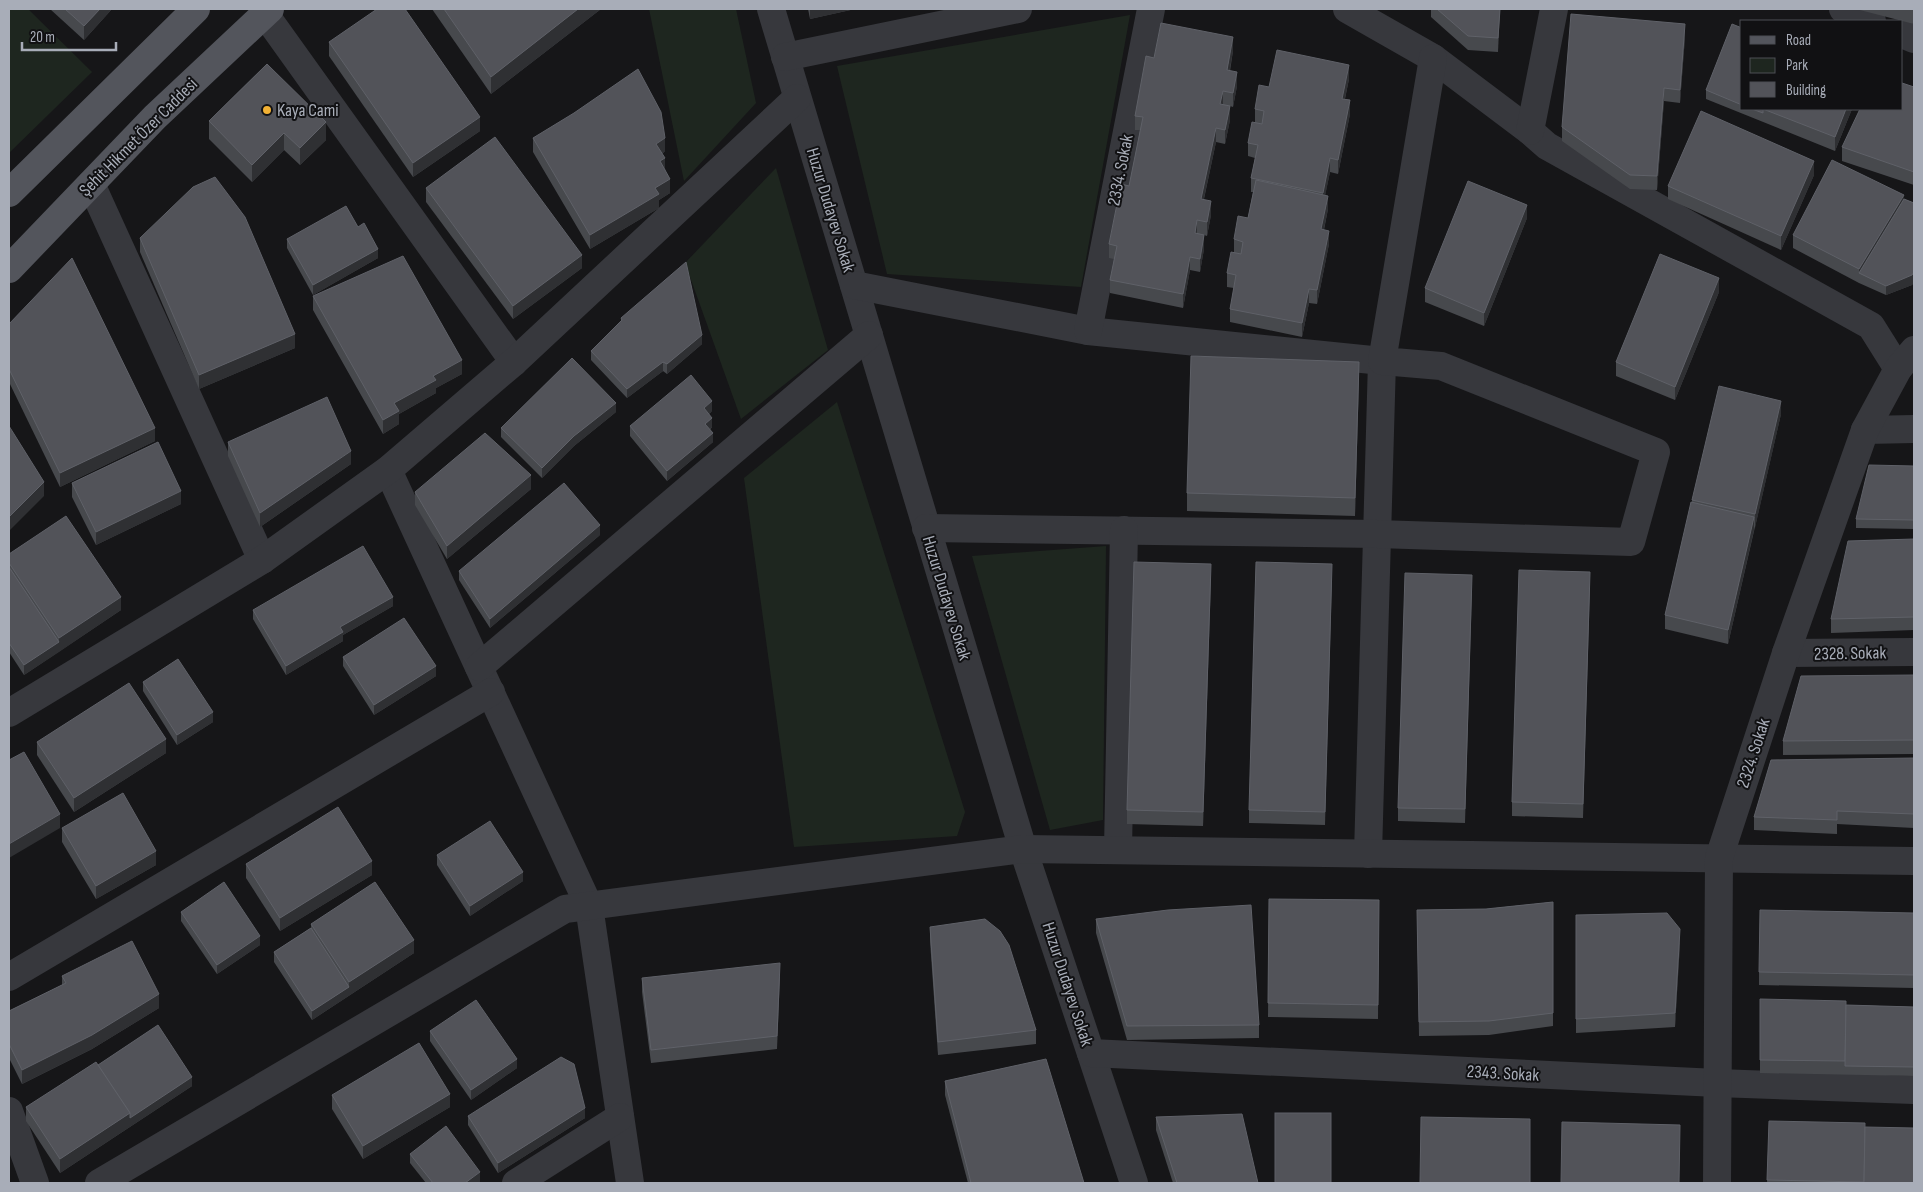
<svg xmlns="http://www.w3.org/2000/svg" width="1923" height="1192" font-family="'Sofia Sans Condensed',sans-serif">
	<style>
		.green { fill: #1e261f }
		.lines { fill: none; stroke-linecap: round; stroke-linejoin: round }
		.street { stroke: #37383d; stroke-width: 28 }
		.primary { stroke: #53555c; stroke-width: 28 }
		.wall { fill: #47494d }
		.shaded-wall { fill: #2f3033 }
		.building { fill: #525359; stroke: #5f6168 }
		.poi-dot { fill: #f2b134; stroke: #111113; stroke-width: 2 }
		.labels { text-anchor: middle; stroke-width: 4; stroke-linejoin: round; paint-order: stroke }
		.poi-label { font-size: 18px; fill: #a8adb8; stroke: #111113; text-anchor: start }
		.street-label { font-size: 18px; fill: #a8adb8; stroke: #111113 }
	</style>
	<rect width="100%" height="100%" fill="#161618"/>
	<g class="green">
		<polygon points="9,9 28,9 92,72 9,153"/>
		<polygon points="649,9 736,9 756,103 684,181"/>
		<polygon points="1130,15 1081,287 887,274 837,66"/>
		<polygon points="776,168 828,350 741,419 685,263"/>
		<polygon points="837,402 965,812 957,836 794,847 744,478"/>
		<polygon points="1106,546 1103,820 1050,830 972,556"/>
	</g>
	<g class="lines">
		<g class="street">
			<polyline points="771,9 1023,849 1134,1183"/>
			<polyline points="1347,9 1433,58 1530,131 1547,146 1871,326 1898,369"/>
			<polyline points="1843,9 1872,21"/>
			<polyline points="264,13 514,362"/>
			<polyline points="1902,34 1914,39"/>
			<polyline points="785,57 1018,9"/>
			<polyline points="1530,131 1554,9"/>
			<polyline points="91,184 262,560"/>
			<polyline points="854,285 1088,331 1382,361 1368,854"/>
			<polyline points="1088,331 1151,9"/>
			<polyline points="1865,430 1914,429"/>
			<polyline points="388,470 589,906 630,1183"/>
			<polyline points="926,528 1377,534 1631,542 1656,452 1441,366 1382,361 1433,58"/>
			<polyline points="1786,653 1914,652"/>
			<polyline points="479,667 869,335"/>
			<polyline points="9,713 262,560 388,470 514,362 797,98"/>
			<polyline points="1118,850 1124,530"/>
			<polyline points="9,977 491,692"/>
			<polyline points="1091,1053 1717,1083 1914,1090"/>
			<polyline points="9,1111 35,1183"/>
			<polyline points="99,1183 565,909 1023,849 1914,861"/>
			<polyline points="516,1183 620,1117"/>
			<polyline points="1717,1183 1719,858 1786,653 1865,430 1898,369 1914,350"/>
		</g>
		<g class="primary">
			<polyline points="9,193 196,9"/>
			<polyline points="9,269 155,117 270,9"/>
		</g>
	</g>
	<g class="wall">
		<polygon points="50,9 112,9 84,40"/>
		<polygon points="432,9 601,9 491,94"/>
		<polygon points="808,9 855,9 810,19"/>
		<polygon points="1431,9 1500,9 1498,52 1468,50 1431,17"/>
		<polygon points="1856,9 1914,9 1914,24"/>
		<polygon points="1742,28 1742,109 1852,109 1835,151 1706,99 1706,90"/>
		<polygon points="1685,37 1680,103 1664,101 1657,190 1630,189 1562,141 1562,127"/>
		<polygon points="329,42 480,131 413,177 329,56"/>
		<polygon points="1233,51 1230,71 1237,86 1233,107 1230,106 1230,120 1225,144 1216,142 1204,199 1211,215 1207,236 1204,235 1204,249 1200,272 1190,270 1183,308 1110,293 1110,280 1114,259 1109,258 1109,244 1129,186 1140,130 1135,130 1135,116 1154,58"/>
		<polygon points="267,64 326,140 300,165 284,150 252,182 209,139 209,121"/>
		<polygon points="1349,79 1345,99 1350,114 1338,174 1330,172 1325,195 1328,209 1324,230 1329,244 1317,304 1309,303 1302,337 1230,322 1230,309 1234,288 1227,287 1227,273 1234,253 1234,239 1248,218 1253,192 1251,192 1251,178 1255,158 1248,156 1248,143 1255,122 1255,109 1269,87"/>
		<polygon points="1914,87 1914,185 1842,161 1842,147"/>
		<polygon points="533,138 665,151 662,154 670,193 659,200 659,208 590,249 533,152"/>
		<polygon points="1814,175 1781,250 1668,199 1668,186"/>
		<polygon points="426,188 582,268 513,319 426,202"/>
		<polygon points="1904,199 1914,203 1914,282 1912,285 1886,295 1859,283 1793,248 1793,235"/>
		<polygon points="1527,218 1484,326 1425,302 1425,288"/>
		<polygon points="358,227 378,258 313,295 287,248 287,239"/>
		<polygon points="140,238 295,348 199,389 140,252"/>
		<polygon points="1719,292 1675,400 1616,376 1616,362"/>
		<polygon points="313,296 462,374 436,388 436,393 399,414 399,424 383,434 313,310"/>
		<polygon points="621,318 702,344 667,374 663,371 627,398 591,360 591,351 621,322"/>
		<polygon points="9,324 155,441 60,487 9,382"/>
		<polygon points="1359,380 1355,516 1187,511 1187,493"/>
		<polygon points="712,411 709,414 712,427 710,430 713,442 667,481 630,436 630,426"/>
		<polygon points="616,412 574,446 542,478 501,437 501,428"/>
		<polygon points="1781,414 1728,644 1665,629 1665,615 1692,502 1692,500"/>
		<polygon points="228,442 351,464 260,527 228,456"/>
		<polygon points="1914,466 1914,529 1856,528 1856,519"/>
		<polygon points="72,483 181,504 96,545 72,497"/>
		<polygon points="531,489 447,559 415,505 415,492"/>
		<polygon points="600,535 490,628 459,580 459,571"/>
		<polygon points="1914,539 1914,630 1831,633 1831,619"/>
		<polygon points="9,554 121,610 24,675 9,652"/>
		<polygon points="1211,578 1203,826 1127,824 1127,810"/>
		<polygon points="1332,578 1325,825 1249,823 1249,810"/>
		<polygon points="1590,586 1583,818 1512,816 1512,802"/>
		<polygon points="1472,589 1465,823 1398,821 1398,808"/>
		<polygon points="393,606 343,635 343,641 286,675 253,619 253,610"/>
		<polygon points="343,657 436,676 374,715 343,666"/>
		<polygon points="1914,675 1914,754 1783,755 1783,741"/>
		<polygon points="143,682 213,722 177,745 143,691"/>
		<polygon points="37,742 166,753 74,812 37,755"/>
		<polygon points="1914,758 1914,828 1837,824 1837,834 1754,830 1754,817"/>
		<polygon points="62,828 156,865 96,899 62,842"/>
		<polygon points="437,855 523,881 470,916 437,865"/>
		<polygon points="246,864 372,875 280,931 246,878"/>
		<polygon points="1269,899 1379,900 1378,1019 1268,1017"/>
		<polygon points="1553,902 1553,1026 1489,1035 1419,1036 1417,910 1486,909"/>
		<polygon points="181,912 260,945 217,974 181,921"/>
		<polygon points="1914,913 1914,988 1759,985 1759,972"/>
		<polygon points="1576,915 1680,943 1675,1027 1576,1033"/>
		<polygon points="1096,919 1259,1025 1259,1038 1127,1040 1096,933"/>
		<polygon points="311,924 414,953 312,1020 274,962 274,952 311,928"/>
		<polygon points="930,927 1036,1030 1036,1044 938,1055 930,941"/>
		<polygon points="62,976 159,1008 92,1049 22,1084 9,1058 9,1011 62,985"/>
		<polygon points="780,977 777,1049 651,1063 642,992 642,978"/>
		<polygon points="1760,999 1846,1005 1914,1007 1914,1076 1760,1073"/>
		<polygon points="430,1031 517,1068 471,1100 430,1041"/>
		<polygon points="98,1065 192,1086 60,1173 26,1121 26,1107"/>
		<polygon points="945,1081 1084,1183 968,1183 945,1095"/>
		<polygon points="332,1095 450,1107 363,1159 332,1109"/>
		<polygon points="468,1116 585,1118 498,1173 468,1125"/>
		<polygon points="1156,1117 1258,1183 1173,1183 1156,1130"/>
		<polygon points="1769,1121 1865,1127 1914,1183 1767,1183"/>
		<polygon points="410,1154 480,1181 478,1183 426,1183 410,1163"/>
	</g>
	<g class="shaded-wall">
		<polygon points="100,9 112,9 84,40 84,26"/>
		<polygon points="578,9 601,9 491,94 491,77"/>
		<polygon points="815,9 855,9 810,19 810,10"/>
		<polygon points="1685,24 1685,37 1680,103 1680,90"/>
		<polygon points="1233,37 1233,51 1227,84 1227,70"/>
		<polygon points="1349,65 1349,79 1342,112 1342,99"/>
		<polygon points="1237,72 1237,86 1233,107 1233,93"/>
		<polygon points="1664,88 1664,101 1657,190 1657,176"/>
		<polygon points="1223,91 1223,105 1220,104"/>
		<polygon points="1350,100 1350,114 1338,174 1338,160"/>
		<polygon points="1230,106 1230,120 1225,144 1225,130"/>
		<polygon points="1846,109 1852,109 1835,151 1835,137"/>
		<polygon points="480,117 480,131 413,177 413,163"/>
		<polygon points="326,122 326,140 300,165 300,148"/>
		<polygon points="1216,128 1216,142 1201,212 1201,199"/>
		<polygon points="284,133 284,150 252,182 252,165"/>
		<polygon points="665,138 665,151 656,158 656,144"/>
		<polygon points="665,158 665,172 660,161"/>
		<polygon points="1330,158 1330,172 1323,207 1323,193"/>
		<polygon points="1814,161 1814,175 1781,250 1781,236"/>
		<polygon points="670,179 670,193 659,200 659,208 590,249 590,235 655,188"/>
		<polygon points="1904,195 1904,208 1859,273 1859,269"/>
		<polygon points="1328,196 1328,209 1321,243 1321,229"/>
		<polygon points="1211,201 1211,215 1207,236 1207,222"/>
		<polygon points="1527,205 1527,218 1484,326 1484,313"/>
		<polygon points="1197,220 1197,234 1195,233"/>
		<polygon points="1329,231 1329,244 1317,304 1317,290"/>
		<polygon points="1204,235 1204,249 1200,272 1200,259"/>
		<polygon points="378,249 378,258 313,295 313,285"/>
		<polygon points="582,255 582,268 513,319 513,306"/>
		<polygon points="1190,257 1190,270 1183,308 1183,294"/>
		<polygon points="1914,272 1914,282 1912,285 1886,295 1886,286"/>
		<polygon points="1719,278 1719,292 1675,400 1675,387"/>
		<polygon points="1309,289 1309,303 1302,337 1302,323"/>
		<polygon points="295,334 295,348 199,389 199,375"/>
		<polygon points="702,335 702,344 667,374 667,364"/>
		<polygon points="462,360 462,374 436,388 436,393 399,414 399,424 383,434 383,420 394,403 433,376"/>
		<polygon points="663,362 663,371 627,398 627,389"/>
		<polygon points="1359,362 1359,380 1355,516 1355,498"/>
		<polygon points="712,401 712,411 704,418 704,408"/>
		<polygon points="1781,401 1781,414 1755,528 1755,514"/>
		<polygon points="616,403 616,412 574,446 542,478 542,468 574,436"/>
		<polygon points="712,418 712,427 705,434 705,424"/>
		<polygon points="155,428 155,441 60,487 60,473"/>
		<polygon points="713,433 713,442 667,481 667,471"/>
		<polygon points="351,451 351,464 260,527 260,513"/>
		<polygon points="531,475 531,489 447,559 447,546"/>
		<polygon points="44,482 44,496 9,531 9,517"/>
		<polygon points="181,491 181,504 96,545 96,532"/>
		<polygon points="1754,517 1754,530 1728,644 1728,630"/>
		<polygon points="600,525 600,535 490,628 490,619"/>
		<polygon points="1211,564 1211,578 1203,826 1203,812"/>
		<polygon points="121,597 121,610 59,652 59,638"/>
		<polygon points="393,597 393,606 343,635 343,641 286,675 286,666 340,627"/>
		<polygon points="59,642 59,652 24,675 24,665"/>
		<polygon points="436,666 436,676 374,715 374,705"/>
		<polygon points="213,712 213,722 177,745 177,735"/>
		<polygon points="166,739 166,753 74,812 74,798"/>
		<polygon points="60,814 60,828 9,858 9,844"/>
		<polygon points="156,851 156,865 96,899 96,886"/>
		<polygon points="372,861 372,875 280,931 280,918"/>
		<polygon points="523,872 523,881 470,916 470,906"/>
		<polygon points="1680,929 1680,943 1675,1027 1675,1013"/>
		<polygon points="260,936 260,945 217,974 217,965"/>
		<polygon points="414,940 414,953 312,1020 312,1011 349,987 349,982"/>
		<polygon points="159,994 159,1008 92,1049 22,1084 22,1070"/>
		<polygon points="517,1059 517,1068 471,1100 471,1090"/>
		<polygon points="192,1077 192,1086 60,1173 60,1159 130,1113"/>
		<polygon points="450,1094 450,1107 363,1159 363,1146"/>
		<polygon points="585,1108 585,1118 498,1173 498,1163"/>
		<polygon points="480,1172 480,1181 478,1183 465,1183"/>
	</g>
	<g class="building">
		<polygon points="65,9 100,9 84,26"/>
		<polygon points="377,9 405,9 480,117 413,163 329,42"/>
		<polygon points="444,9 578,9 491,77"/>
		<polygon points="1437,9 1500,9 1498,38 1468,36"/>
		<polygon points="1571,14 1685,24 1680,90 1664,88 1657,176 1630,175 1562,127"/>
		<polygon points="1161,23 1233,37 1227,70 1237,72 1233,93 1223,91 1220,104 1230,106 1225,130 1216,128 1201,199 1211,201 1207,222 1197,220 1195,233 1204,235 1200,259 1190,257 1183,294 1110,280 1117,246 1109,244 1121,184 1129,186 1143,117 1135,116 1146,56 1154,58"/>
		<polygon points="1732,24 1742,28 1742,105 1706,90"/>
		<polygon points="1277,50 1349,65 1342,99 1350,100 1338,160 1330,158 1323,193 1251,178 1258,145 1248,143 1252,122 1262,124 1264,111 1255,109 1259,85 1269,87"/>
		<polygon points="267,64 326,122 300,148 284,133 252,165 209,121"/>
		<polygon points="638,69 661,112 665,138 656,144 665,158 660,161 670,179 655,188 659,194 590,235 533,138 574,113"/>
		<polygon points="1902,83 1914,87 1914,172 1842,147 1860,109 1902,109"/>
		<polygon points="1752,109 1763,109 1763,113"/>
		<polygon points="1763,109 1846,109 1835,137"/>
		<polygon points="1701,111 1814,161 1781,236 1668,186"/>
		<polygon points="495,137 582,255 513,306 426,188"/>
		<polygon points="1832,160 1904,195 1859,269 1793,235"/>
		<polygon points="215,177 245,217 295,334 199,375 140,238 193,187"/>
		<polygon points="1256,180 1328,196 1321,229 1329,231 1317,290 1309,289 1302,323 1230,309 1236,275 1227,273 1231,252 1241,254 1243,242 1234,239 1238,216 1248,218"/>
		<polygon points="1468,181 1527,205 1484,313 1425,288"/>
		<polygon points="1904,199 1914,203 1914,272 1912,275 1886,286 1859,273"/>
		<polygon points="346,206 358,227 364,223 378,249 313,285 287,239"/>
		<polygon points="1660,254 1719,278 1675,387 1616,362"/>
		<polygon points="403,256 462,360 433,376 436,380 394,403 399,411 383,420 313,296"/>
		<polygon points="72,258 155,428 60,473 9,369 9,324"/>
		<polygon points="686,262 702,335 667,364 663,362 627,389 591,351 622,320 621,318"/>
		<polygon points="1191,356 1359,362 1355,498 1187,493"/>
		<polygon points="572,358 616,403 574,436 542,468 501,428"/>
		<polygon points="691,375 712,401 704,408 712,418 705,424 713,433 667,471 630,426"/>
		<polygon points="1719,386 1781,401 1755,514 1692,500"/>
		<polygon points="327,397 351,451 260,513 228,442"/>
		<polygon points="9,426 44,482 9,517"/>
		<polygon points="485,433 531,475 447,546 415,492"/>
		<polygon points="158,442 181,491 96,532 72,483"/>
		<polygon points="1869,465 1914,466 1914,520 1856,519"/>
		<polygon points="564,483 600,525 490,619 459,571"/>
		<polygon points="1691,502 1754,517 1728,630 1665,615"/>
		<polygon points="66,516 121,597 59,638 9,563 9,554"/>
		<polygon points="1914,539 1914,617 1831,619 1848,541"/>
		<polygon points="363,546 393,597 340,627 343,632 286,666 253,610"/>
		<polygon points="1134,562 1211,564 1203,812 1127,810"/>
		<polygon points="1256,562 1332,564 1325,812 1249,810"/>
		<polygon points="9,567 59,642 24,665 9,643"/>
		<polygon points="1519,570 1590,572 1583,804 1512,802"/>
		<polygon points="1405,573 1472,575 1465,809 1398,808"/>
		<polygon points="404,618 436,666 374,705 343,657"/>
		<polygon points="178,659 213,712 177,735 143,682"/>
		<polygon points="1914,675 1914,740 1783,741 1801,676"/>
		<polygon points="129,683 166,739 74,798 37,742"/>
		<polygon points="24,752 60,814 9,844 9,760"/>
		<polygon points="1914,758 1914,814 1837,811 1837,820 1754,817 1771,760"/>
		<polygon points="123,793 156,851 96,886 62,828"/>
		<polygon points="338,807 372,861 280,918 246,864"/>
		<polygon points="490,821 523,872 470,906 437,855"/>
		<polygon points="224,882 260,936 217,965 181,912"/>
		<polygon points="375,882 414,940 349,982 311,924"/>
		<polygon points="1269,899 1379,900 1378,1005 1268,1003"/>
		<polygon points="1553,902 1553,1013 1489,1021 1419,1022 1417,910 1486,909"/>
		<polygon points="1251,905 1259,1025 1127,1026 1096,919 1168,910"/>
		<polygon points="1760,910 1914,913 1914,975 1759,972"/>
		<polygon points="1667,913 1680,929 1675,1013 1576,1019 1576,915"/>
		<polygon points="985,919 1000,931 1009,945 1036,1030 938,1042 930,927"/>
		<polygon points="311,928 349,987 312,1011 274,952"/>
		<polygon points="132,941 159,994 92,1035 22,1070 9,1044 9,1011 66,983 62,976"/>
		<polygon points="780,963 777,1036 651,1050 642,978"/>
		<polygon points="1760,999 1846,1001 1845,1061 1760,1060"/>
		<polygon points="476,1000 517,1059 471,1090 430,1031"/>
		<polygon points="1846,1005 1914,1007 1914,1067 1845,1066"/>
		<polygon points="158,1025 192,1077 130,1118 130,1113 98,1065"/>
		<polygon points="419,1043 450,1094 363,1146 332,1095"/>
		<polygon points="561,1057 574,1064 585,1108 498,1163 468,1116"/>
		<polygon points="1046,1059 1084,1183 971,1183 945,1081"/>
		<polygon points="96,1062 130,1113 60,1159 26,1107"/>
		<rect x="1275" y="1113" width="56" height="70"/>
		<polygon points="1242,1114 1258,1183 1177,1183 1156,1117"/>
		<polygon points="1421,1117 1530,1119 1530,1183 1420,1183"/>
		<polygon points="1769,1121 1865,1123 1864,1182 1767,1180"/>
		<polygon points="1562,1122 1680,1125 1679,1183 1561,1183"/>
		<polygon points="446,1126 480,1172 465,1183 433,1183 410,1154"/>
		<polygon points="1865,1127 1914,1128 1914,1183 1864,1183"/>
	</g>
	<circle class="poi-dot" cx="267" cy="110" r="5"/>
	<g class="labels">
		<g class="poi-label">
			<text x="277" y="116">Kaya Cami</text>
		</g>
		<g class="street-label">
			<text transform="translate(138 137) rotate(-45)" y="6">Şehit Hikmet Özer Caddesi</text>
			<text transform="translate(1120 170) rotate(-79)" y="6">2334. Sokak</text>
			<text transform="translate(831 210) rotate(73)" y="6">Huzur Dudayev Sokak</text>
			<text transform="translate(947 598) rotate(73)" y="6">Huzur Dudayev Sokak</text>
			<text transform="translate(1850 653) rotate(-1)" y="6">2328. Sokak</text>
			<text transform="translate(1753 753) rotate(-72)" y="6">2324. Sokak</text>
			<text transform="translate(1068 984) rotate(72)" y="6">Huzur Dudayev Sokak</text>
			<text transform="translate(1503 1073) rotate(3)" y="6">2343. Sokak</text>
		</g>
	</g>
	<rect width="1923" height="1192" fill="none" stroke="#a8adb8" stroke-width="20"/>
	<rect x="1740" y="20" width="162" height="90" fill="#111113" stroke="#4d4f55"/>
	<rect x="1750" y="36" width="25" height="8" fill="#53555c" stroke="#4d4f55"/>
	<text x="1786" y="45" font-size="15" fill="#a8adb8">Road</text>
	<rect x="1750" y="58" width="25" height="15" fill="#1e261f" stroke="#4d4f55"/>
	<text x="1786" y="70" font-size="15" fill="#a8adb8">Park</text>
	<rect x="1750" y="82" width="25" height="15" fill="#525359" stroke="#4d4f55"/>
	<text x="1786" y="95" font-size="15" fill="#a8adb8">Building</text>
	<path d="M22 42v8h94v-8" fill="none" stroke="#a8adb8" stroke-width="2.5"/>
	<text x="30" y="42" font-size="15" fill="#a8adb8" stroke="#111113" stroke-width="4" paint-order="stroke">20 m</text>
</svg>
